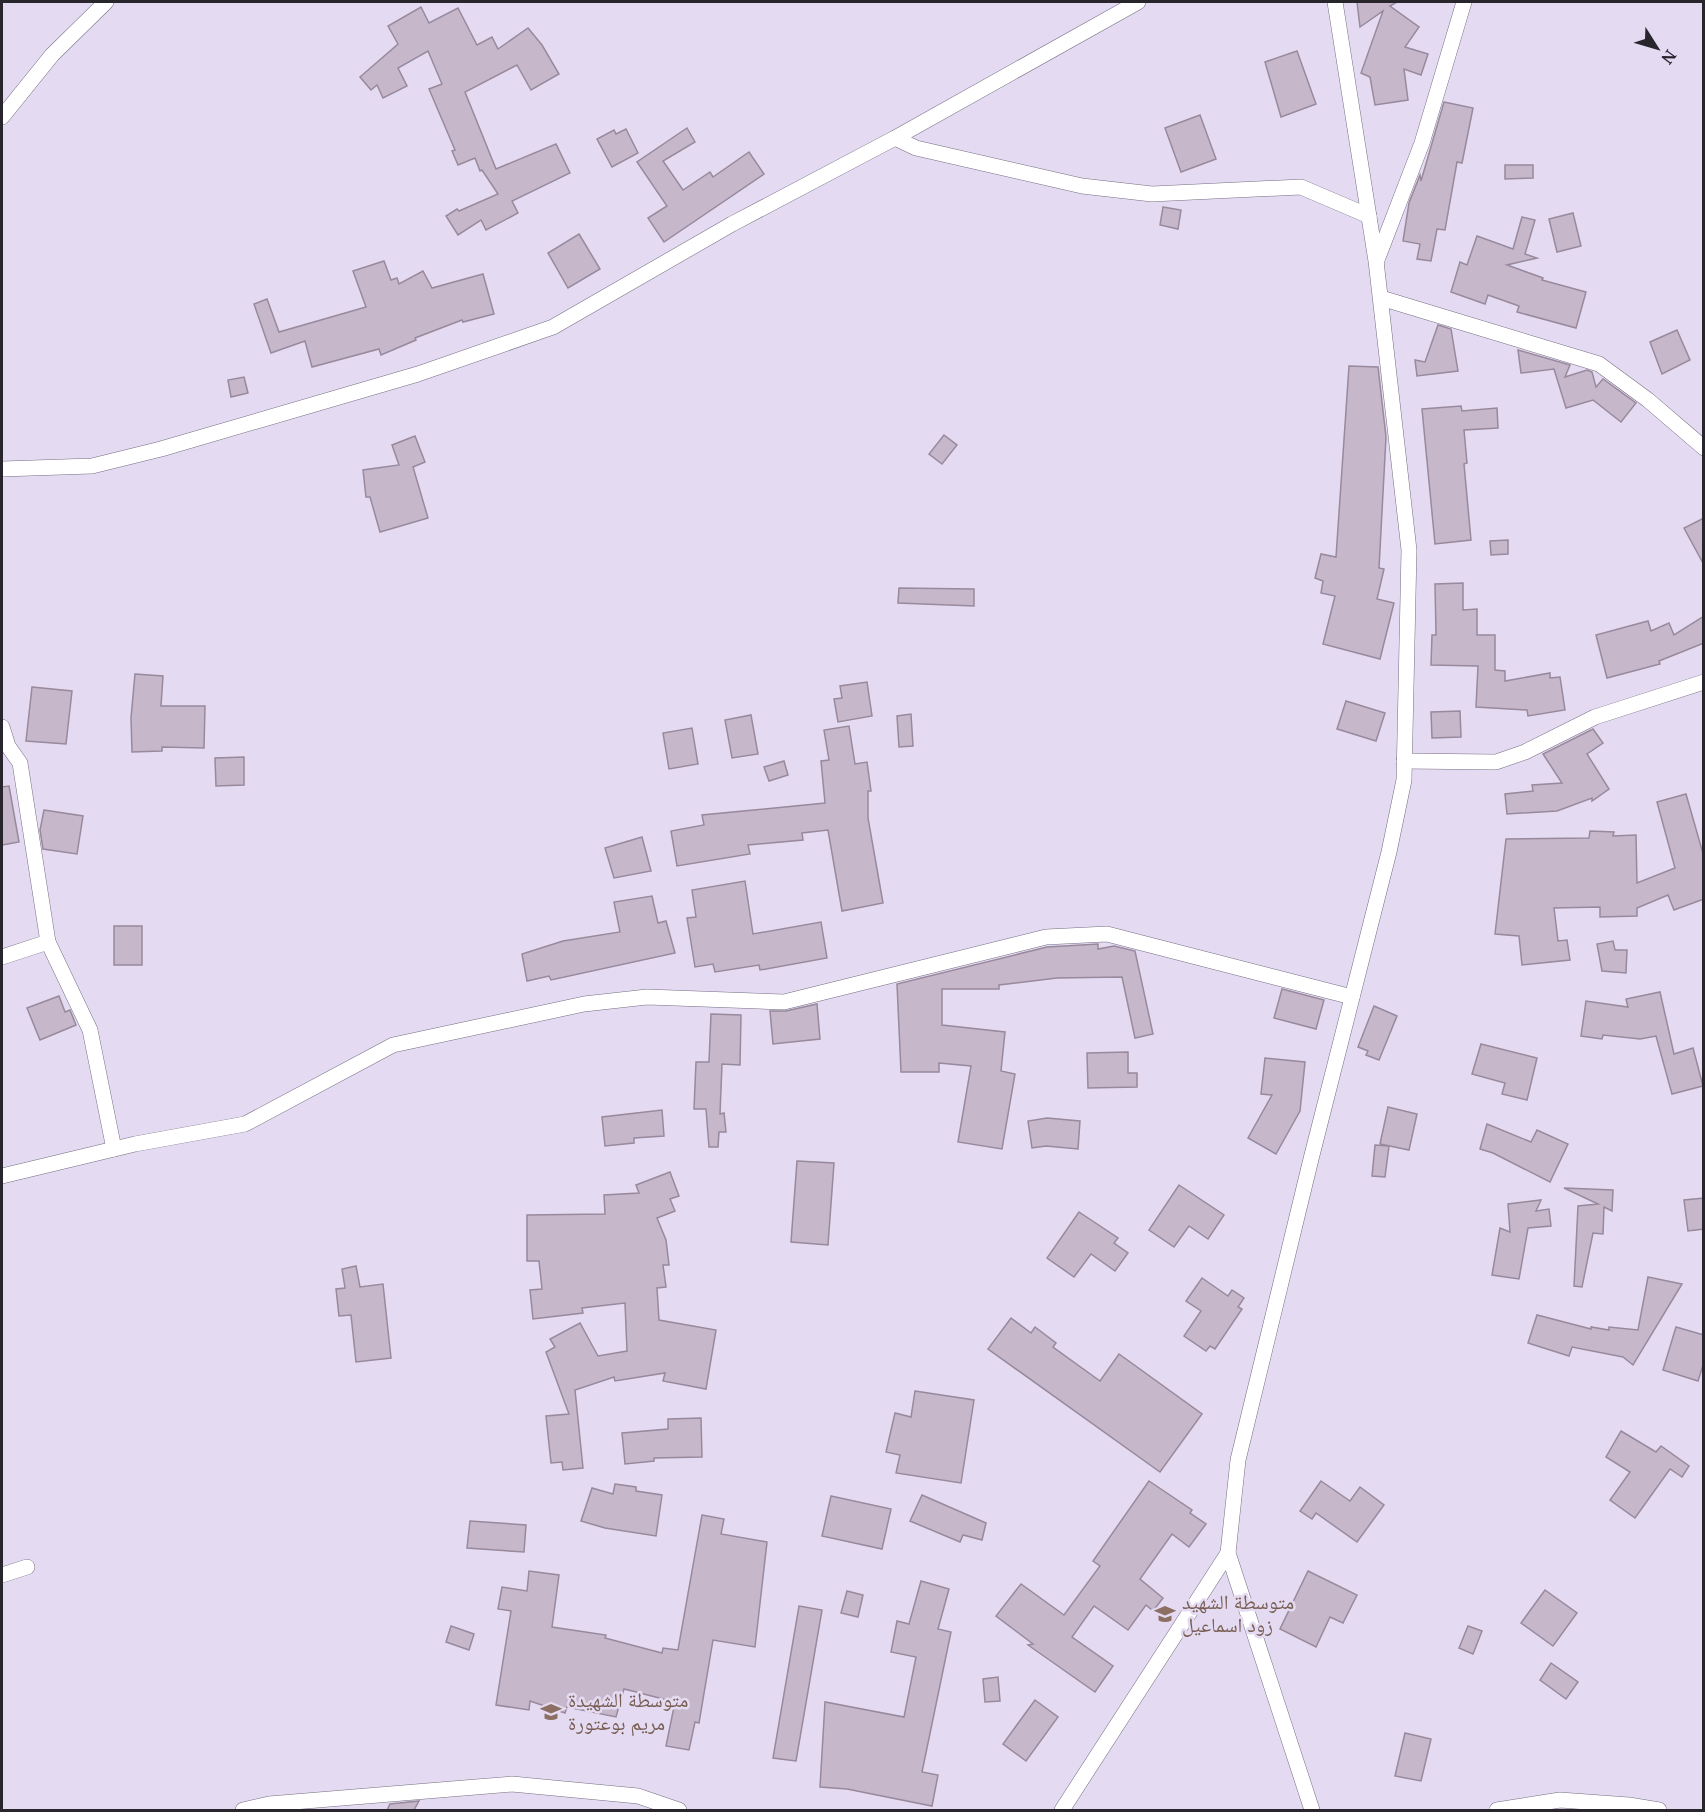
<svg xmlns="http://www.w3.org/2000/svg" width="1705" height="1812" font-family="'Noto Serif','Noto Naskh Arabic',serif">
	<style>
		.building { fill: #c7b7cb; stroke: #98899c; stroke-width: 1.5 }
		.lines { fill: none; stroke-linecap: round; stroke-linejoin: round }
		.minor-casing { stroke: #766e82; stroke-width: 16 }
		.minor { stroke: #fff; stroke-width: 15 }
		.labels { text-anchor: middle; stroke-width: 5; stroke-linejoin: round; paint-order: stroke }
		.education-label { font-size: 20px; fill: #785e54; stroke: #e4dbf2; text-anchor: start }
	</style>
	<rect width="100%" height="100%" fill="#e4dbf2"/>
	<g class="building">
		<polygon points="1357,2 1397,2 1390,6 1419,27 1405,47 1428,54 1421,75 1404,69 1408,100 1375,105 1370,77 1361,73 1383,11 1360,27"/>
		<polygon points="421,7 429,23 458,8 477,45 492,37 498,49 528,28 542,45 559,74 531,90 517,65 465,92 496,169 556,144 570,173 512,201 518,213 486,230 481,220 458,235 446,216 457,209 459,211 498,194 482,170 480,171 475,158 458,165 452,151 455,150 429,89 442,84 428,51 398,68 407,86 383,98 377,85 371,90 360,77 398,44 388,26"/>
		<polygon points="1297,51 1316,104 1281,117 1265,62"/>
		<polygon points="1444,102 1473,108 1462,163 1457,162 1445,230 1437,229 1431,261 1417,259 1420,244 1403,241 1409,203 1420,175 1421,181"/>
		<polygon points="1200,115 1216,159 1181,172 1165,128"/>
		<polygon points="687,128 695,142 663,161 683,190 710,172 713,177 749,152 764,174 664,242 648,218 667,206 637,162"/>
		<polygon points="626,129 638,153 612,167 597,139 614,130 616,134"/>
		<polygon points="1505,165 1533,165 1533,178 1505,179"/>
		<polygon points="1163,207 1181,210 1178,229 1160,225"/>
		<polygon points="1573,213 1581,246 1557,252 1549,219"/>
		<polygon points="1522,217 1535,220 1525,254 1537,258 1507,265 1543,278 1542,280 1586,292 1576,328 1517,312 1519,306 1488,295 1485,304 1451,292 1460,262 1467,265 1477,236 1513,249"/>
		<polygon points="579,234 600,269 568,288 548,253"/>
		<polygon points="384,261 391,280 397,278 399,284 423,271 432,288 483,274 494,314 463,322 462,320 415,338 416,340 381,355 379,349 312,367 305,341 271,353 254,304 267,299 279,332 366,307 353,271"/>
		<polygon points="1438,325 1451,329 1458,371 1417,376 1415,360 1425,362"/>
		<polygon points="1677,330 1690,360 1662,374 1650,342"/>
		<polygon points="1518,350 1570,365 1565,377 1587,370 1592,372 1596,387 1603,379 1636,403 1621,422 1593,400 1566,408 1554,369 1521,373"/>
		<polygon points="1349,366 1378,367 1386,437 1379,568 1384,569 1377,599 1394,603 1380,659 1323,644 1335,596 1321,593 1323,581 1315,578 1321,554 1336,557"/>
		<polygon points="244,377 248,393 231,397 228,380"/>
		<polygon points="1461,406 1462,411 1497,408 1498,428 1464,430 1467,463 1464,464 1471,540 1435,544 1422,409"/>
		<polygon points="944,435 957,445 942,464 929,454"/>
		<polygon points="415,436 425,462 413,467 428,518 380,532 370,497 366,497 363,470 399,465 392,445"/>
		<polygon points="1704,518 1704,565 1684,528"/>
		<polygon points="1508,540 1508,554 1491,555 1490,541"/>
		<polygon points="1463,583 1463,610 1477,609 1477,635 1495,635 1495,670 1505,671 1505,681 1550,673 1550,678 1560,677 1565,710 1528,716 1527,710 1476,707 1478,666 1431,665 1432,635 1436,635 1435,584"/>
		<polygon points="899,588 974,589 974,606 898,603"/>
		<polygon points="1704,616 1704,643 1659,661 1660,664 1607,678 1596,635 1648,621 1651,631 1669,623 1674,635"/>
		<polygon points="135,674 163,676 161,706 205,706 204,748 162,747 162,751 132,752 131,718"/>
		<polygon points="867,682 872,716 838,722 834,699 842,698 840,686"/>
		<polygon points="32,687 72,691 66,744 26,741"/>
		<polygon points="1346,701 1385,713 1376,741 1337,729"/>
		<polygon points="1460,711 1461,737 1432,738 1431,712"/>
		<polygon points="911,714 913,746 899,747 897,716"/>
		<polygon points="751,715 758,754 732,758 725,720"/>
		<polygon points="849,726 855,764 867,762 871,791 868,791 868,818 883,903 842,911 828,830 802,833 803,840 748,845 750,854 677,866 671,831 704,825 702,815 825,803 821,761 829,760 824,730"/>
		<polygon points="692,728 698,764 669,769 663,733"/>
		<polygon points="1593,729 1603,743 1587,754 1609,789 1592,801 1592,798 1557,811 1507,814 1505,794 1533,791 1532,785 1562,783 1543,754"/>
		<polygon points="244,757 244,785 216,786 215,758"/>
		<polygon points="784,761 788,775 769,781 764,767"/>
		<polygon points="9,786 19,842 2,845 2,787"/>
		<polygon points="1686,794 1704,857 1704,899 1674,910 1668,895 1637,908 1637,916 1600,917 1600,907 1554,908 1558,941 1567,940 1570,960 1522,965 1519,936 1495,934 1506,839 1589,838 1590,831 1614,832 1613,836 1636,835 1637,883 1675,868 1657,802"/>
		<polygon points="44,810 83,816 77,854 43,849 40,830"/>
		<polygon points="642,837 651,871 614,878 605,848"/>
		<polygon points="745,881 753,934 821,922 827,958 760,970 759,965 715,972 713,964 695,967 687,918 696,917 692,890"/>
		<polygon points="652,896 658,923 666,921 675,953 551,980 549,976 527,981 522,954 563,941 620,932 614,902"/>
		<rect x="114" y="926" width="28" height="39"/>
		<polygon points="1613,941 1615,950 1627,950 1626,973 1602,971 1597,944"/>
		<polygon points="1098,944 1098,949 1114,946 1135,951 1153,1034 1135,1038 1122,977 1057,978 999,985 999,989 942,989 942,1025 1005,1032 1001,1071 1015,1074 1002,1149 958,1142 971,1066 939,1063 939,1072 901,1072 897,984 1047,947"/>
		<polygon points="1282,989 1324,1000 1316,1029 1274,1018"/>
		<polygon points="1660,992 1674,1054 1693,1048 1703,1086 1672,1094 1656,1036 1640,1039 1603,1035 1602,1039 1581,1036 1586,1001 1628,1007 1626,999"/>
		<polygon points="59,996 65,1012 70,1010 76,1025 40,1040 27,1008"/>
		<polygon points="817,1004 820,1039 773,1044 770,1011 786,1011"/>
		<polygon points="1374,1006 1397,1016 1379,1060 1366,1055 1368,1051 1358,1047"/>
		<polygon points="711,1014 741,1015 740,1065 722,1064 720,1114 724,1113 726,1132 719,1132 718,1147 709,1147 706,1109 694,1109 696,1062 709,1062"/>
		<polygon points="1481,1044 1537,1058 1527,1100 1502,1094 1505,1083 1472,1074"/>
		<polygon points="1128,1052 1128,1073 1137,1073 1137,1087 1088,1088 1087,1053"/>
		<polygon points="1265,1058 1305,1062 1300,1111 1276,1154 1248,1138 1272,1095 1261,1094"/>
		<polygon points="1388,1107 1417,1114 1409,1150 1380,1144"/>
		<polygon points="662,1110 664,1136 634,1138 634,1143 605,1146 602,1117"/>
		<polygon points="1047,1118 1080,1121 1078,1149 1046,1146 1032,1148 1028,1121"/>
		<polygon points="1487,1124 1531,1142 1537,1130 1568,1144 1550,1182 1493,1153 1480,1149"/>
		<polygon points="1375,1145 1389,1146 1385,1177 1372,1176"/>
		<polygon points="797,1161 834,1163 828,1245 791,1242"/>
		<polygon points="670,1172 679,1196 670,1199 675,1211 657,1218 666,1240 669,1265 663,1265 666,1287 657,1288 659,1320 716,1330 706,1389 663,1381 665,1373 615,1381 614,1377 575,1390 583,1468 563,1470 562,1462 551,1463 546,1416 569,1414 546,1352 555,1347 550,1339 580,1323 598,1356 627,1351 625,1303 582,1308 583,1313 533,1319 530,1290 542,1289 539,1261 527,1261 527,1215 605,1214 604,1195 639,1193 636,1185"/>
		<polygon points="1179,1185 1224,1215 1208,1239 1189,1226 1174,1247 1149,1230"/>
		<polygon points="1564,1188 1613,1190 1612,1211 1604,1207 1603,1234 1593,1233 1582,1287 1574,1286 1578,1206 1598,1204"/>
		<polygon points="1704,1198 1704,1229 1688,1231 1684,1200"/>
		<polygon points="1541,1200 1536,1211 1549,1209 1551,1226 1528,1228 1519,1279 1492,1275 1500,1228 1510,1232 1508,1204"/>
		<polygon points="1079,1212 1118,1238 1114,1243 1128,1253 1115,1271 1091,1254 1074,1277 1047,1258"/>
		<polygon points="356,1266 360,1287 383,1284 391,1358 356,1362 351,1315 339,1316 336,1289 345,1288 342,1269"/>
		<polygon points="1648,1277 1682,1284 1633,1365 1623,1357 1572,1347 1569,1356 1528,1343 1537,1315 1591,1329 1591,1327 1609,1330 1609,1327 1638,1330"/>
		<polygon points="1202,1278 1228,1296 1232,1290 1244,1298 1238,1307 1242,1309 1215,1349 1210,1346 1206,1351 1184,1336 1201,1311 1186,1301"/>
		<polygon points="1011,1318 1031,1333 1035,1327 1056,1343 1053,1347 1100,1381 1119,1354 1202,1414 1160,1472 988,1349"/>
		<polygon points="1676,1327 1704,1335 1704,1362 1698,1381 1663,1370"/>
		<polygon points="915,1391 974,1400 961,1483 896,1473 900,1455 886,1452 895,1413 911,1417"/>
		<polygon points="701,1418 702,1457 654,1458 654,1461 625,1464 622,1433 668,1429 668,1419"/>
		<polygon points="1621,1431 1656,1452 1661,1446 1689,1466 1682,1477 1670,1469 1635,1518 1610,1500 1630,1472 1606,1457"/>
		<polygon points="1149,1481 1192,1510 1190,1513 1206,1524 1189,1547 1172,1534 1140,1579 1163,1598 1153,1611 1146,1605 1128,1630 1094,1606 1072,1637 1113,1666 1095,1692 1028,1645 1033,1644 996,1616 1021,1584 1064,1615 1100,1566 1093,1561"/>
		<polygon points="1321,1481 1350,1501 1360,1487 1384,1505 1357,1542 1316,1513 1312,1519 1300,1511"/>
		<polygon points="615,1484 636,1487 636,1491 662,1495 656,1536 605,1528 581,1521 592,1488 613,1494"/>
		<polygon points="922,1495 986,1523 982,1540 963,1535 960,1542 910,1521"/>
		<polygon points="831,1496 891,1509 882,1549 822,1536"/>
		<polygon points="702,1515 724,1519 721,1534 767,1542 755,1647 713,1640 699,1723 695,1722 689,1750 666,1746 675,1702 624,1689 616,1717 567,1707 565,1713 530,1701 529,1710 496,1705 511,1611 498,1609 502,1587 527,1591 529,1571 559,1575 552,1627 606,1635 605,1638 662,1653 663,1648 678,1650"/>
		<polygon points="470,1521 526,1525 524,1552 467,1548"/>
		<polygon points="1308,1571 1357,1595 1343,1623 1330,1617 1316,1647 1280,1629"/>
		<polygon points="921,1581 949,1589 938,1629 951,1632 922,1772 938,1775 932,1806 847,1789 820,1787 825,1702 904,1717 916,1657 891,1652 897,1621 909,1624"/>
		<polygon points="1545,1590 1577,1613 1553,1646 1521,1623"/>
		<polygon points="847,1591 863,1595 858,1617 841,1613"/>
		<polygon points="799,1606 822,1610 796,1761 773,1758"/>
		<polygon points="451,1626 474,1634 469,1650 446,1642"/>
		<polygon points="1468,1626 1482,1631 1473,1654 1459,1648"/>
		<polygon points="1551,1663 1578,1682 1566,1699 1540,1680"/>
		<polygon points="998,1677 1000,1701 985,1702 983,1679"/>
		<polygon points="1035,1700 1058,1717 1026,1761 1003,1744"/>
		<polygon points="1405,1733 1431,1739 1421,1781 1395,1776"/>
		<polygon points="419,1801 414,1810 387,1810 390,1804"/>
	</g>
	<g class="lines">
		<g class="minor-casing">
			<g id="minor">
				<polyline points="2,117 52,55 106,2"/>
				<polyline points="895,138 916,148 1082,186 1152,194 1301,187 1369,216"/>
				<polyline points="1377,260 1422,143 1464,2"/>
				<polyline points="1381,298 1599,364 1648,400 1704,448"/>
				<polyline points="2,469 92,466 161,449 418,374 553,327 732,224 895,138 1138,2"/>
				<polyline points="2,727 8,746 20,763 48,942 90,1030 114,1149"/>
				<polyline points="1404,761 1496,762 1525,752 1595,717 1704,682"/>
				<polyline points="2,957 48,942"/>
				<polyline points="2,1176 135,1144 245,1124 393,1045 584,1004 647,997 784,1002 1046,937 1107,934 1352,997"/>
				<polyline points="2,1575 27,1567"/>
				<polyline points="243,1810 269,1804 512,1784 638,1796 679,1810"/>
				<polyline points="1062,1810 1228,1553"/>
				<polyline points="1312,1810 1228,1553 1238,1460 1311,1159 1389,852 1404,780 1409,550 1376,261 1335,2"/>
				<polyline points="1497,1810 1560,1800 1629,1805 1659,1810"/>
			</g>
		</g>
		<use href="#minor" class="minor"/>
	</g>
	<defs>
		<g id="school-bare" transform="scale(1.62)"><path d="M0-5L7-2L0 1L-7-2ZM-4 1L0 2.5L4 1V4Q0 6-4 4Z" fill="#8d6e63" stroke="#e4dbf2" stroke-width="2.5" paint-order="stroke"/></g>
	</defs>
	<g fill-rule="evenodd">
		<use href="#school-bare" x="1165" y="1614"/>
		<use href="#school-bare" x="551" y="1712"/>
	</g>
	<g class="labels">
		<g class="education-label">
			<text x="1182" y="1609">متوسطة الشهيد<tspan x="1182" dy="23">زود اسماعيل</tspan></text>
			<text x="568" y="1707">متوسطة الشهيدة<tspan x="568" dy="23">مريم بوعتورة</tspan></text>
		</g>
	</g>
	<rect width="1705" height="1812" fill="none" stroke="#28252d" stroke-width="6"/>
	<g transform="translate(1657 48) rotate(127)" stroke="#e4dbf2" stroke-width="4.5" paint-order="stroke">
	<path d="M0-4.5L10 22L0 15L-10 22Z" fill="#28252d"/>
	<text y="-9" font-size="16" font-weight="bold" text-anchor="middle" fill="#28252d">N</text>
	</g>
</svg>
